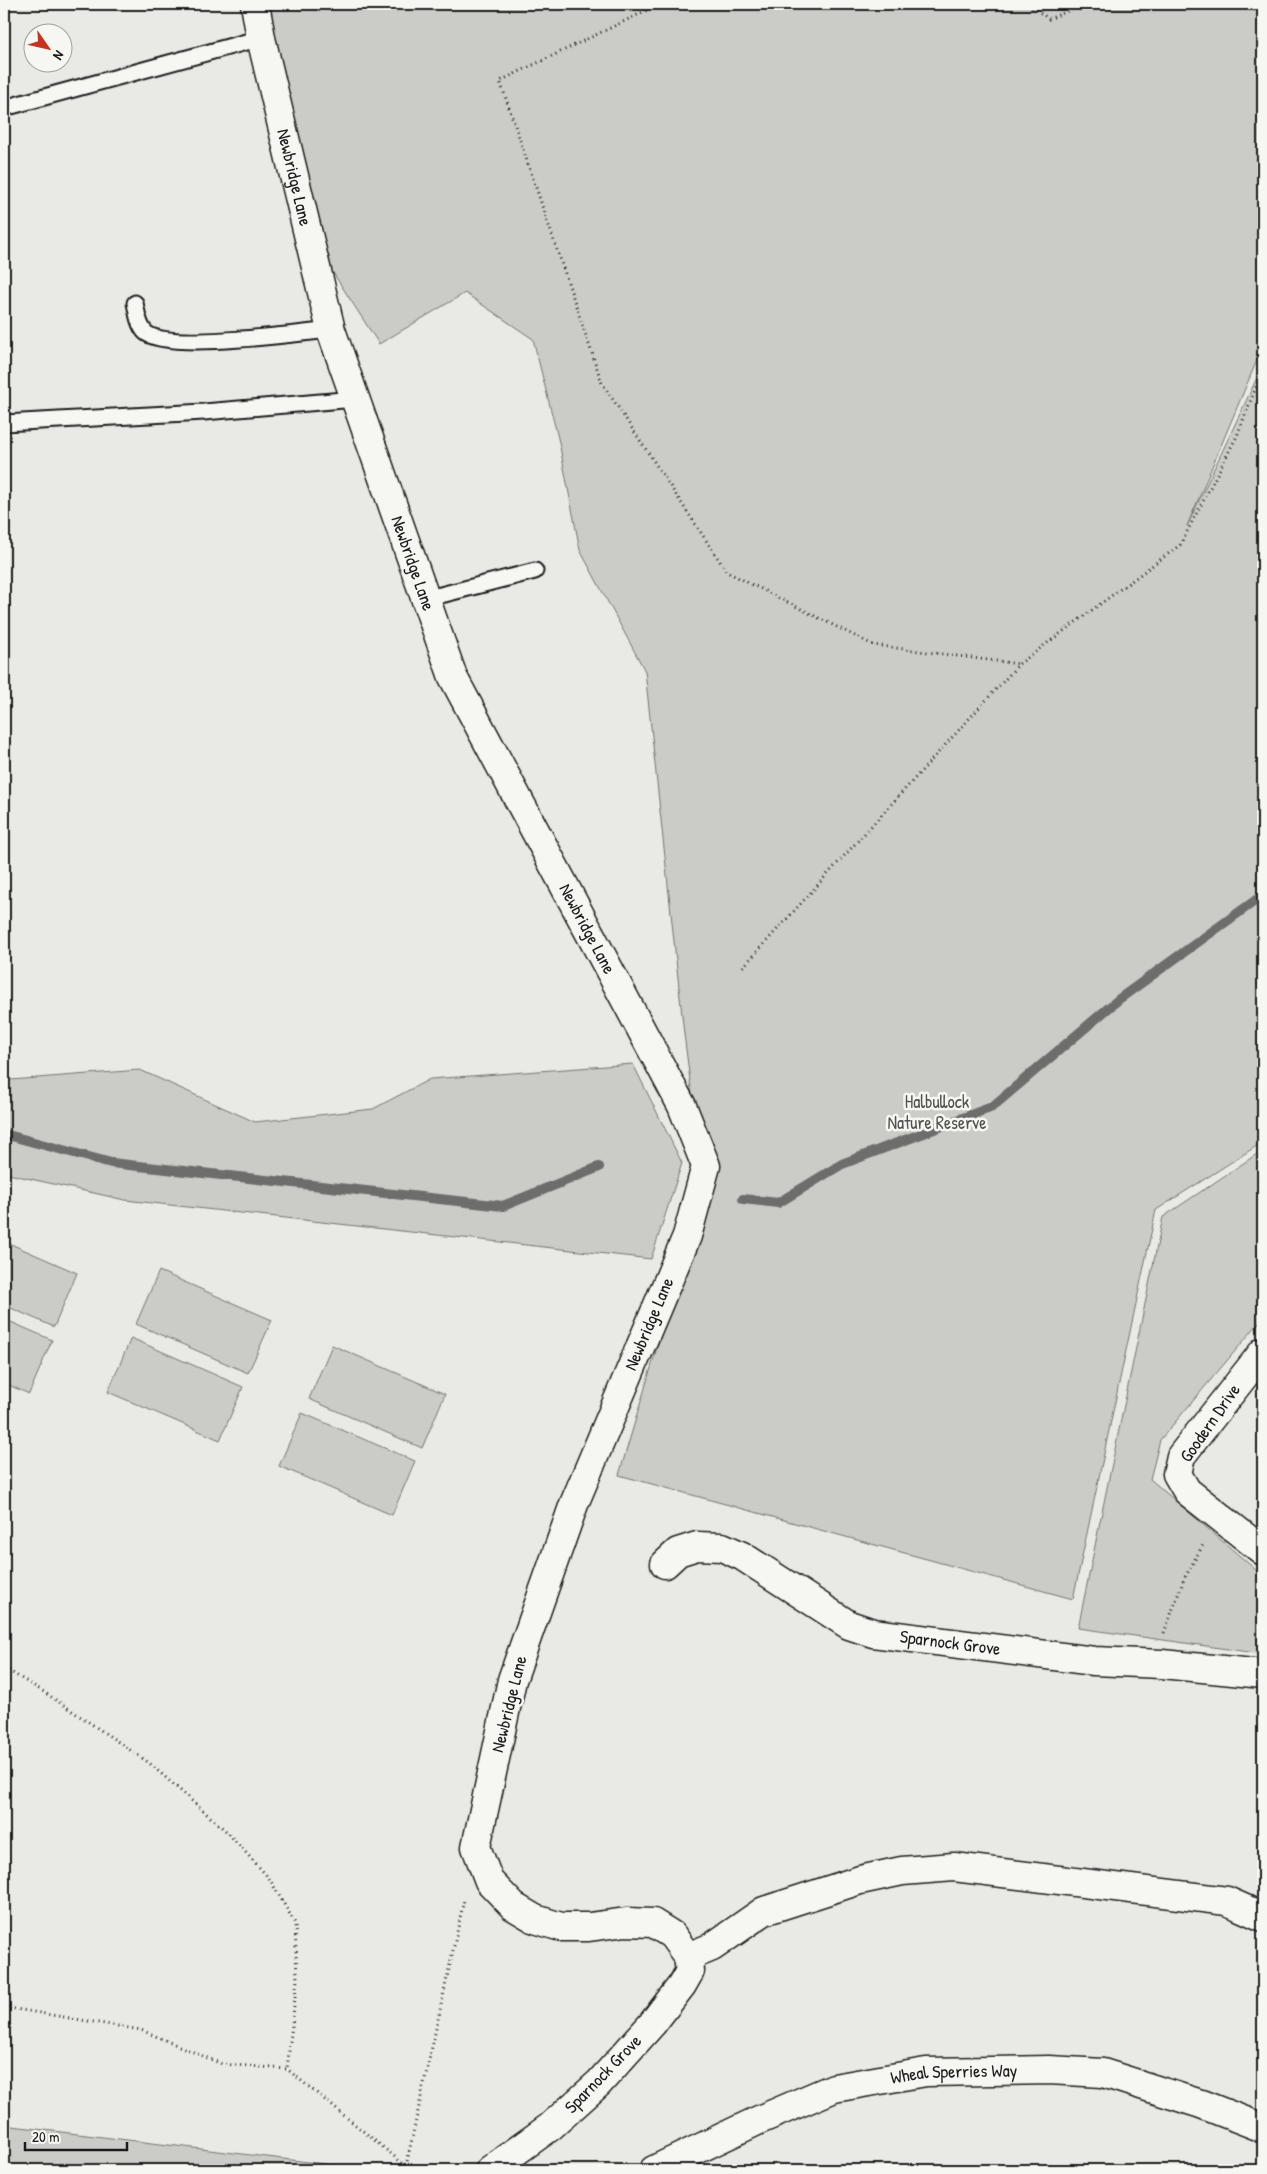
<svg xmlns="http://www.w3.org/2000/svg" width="1267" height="2174" font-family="'Patrick Hand',sans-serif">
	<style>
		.green { fill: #cbcbc7; stroke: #747472 }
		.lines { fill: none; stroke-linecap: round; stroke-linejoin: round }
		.stream { stroke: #6d6d6c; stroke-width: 10 }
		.lane-casing { stroke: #1c1c1c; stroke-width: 19 }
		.street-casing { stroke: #1c1c1c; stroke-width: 31 }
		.path { stroke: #1c1c1c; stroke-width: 3; stroke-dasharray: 1 4; stroke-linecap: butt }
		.lane { stroke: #f6f6f2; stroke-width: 15 }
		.street { stroke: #f6f6f2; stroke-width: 28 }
		.labels { text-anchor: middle; stroke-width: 5; stroke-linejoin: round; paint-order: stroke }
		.street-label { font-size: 18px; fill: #1c1c1c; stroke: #f6f6f2 }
		.park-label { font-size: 18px; fill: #51514f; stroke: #f6f6f2 }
	</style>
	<rect width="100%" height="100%" fill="#e9e9e5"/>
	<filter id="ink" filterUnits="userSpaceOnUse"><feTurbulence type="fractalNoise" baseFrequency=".02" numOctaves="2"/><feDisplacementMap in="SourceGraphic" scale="10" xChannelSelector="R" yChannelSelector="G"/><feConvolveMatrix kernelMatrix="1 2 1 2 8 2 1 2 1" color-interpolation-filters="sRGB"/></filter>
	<g filter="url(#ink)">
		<g class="green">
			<polygon points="261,4 1263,4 1263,346 1187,526 1263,365 1263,1142 1156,1210 1073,1599 619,1475 704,1190 684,1034 645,671 580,550 559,442 533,339 465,293 379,344 308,234"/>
			<polygon points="633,1064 682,1163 651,1259 125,1200 4,1173 4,1079 11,1080 140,1070 255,1122 373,1109 430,1079"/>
			<polygon points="1263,1150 1263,1318 1160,1440 1150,1479 1263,1576 1263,1654 1078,1628 1163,1217"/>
			<polygon points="4,1241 77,1273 54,1327 4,1305"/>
			<polygon points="159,1271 272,1320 248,1373 136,1324"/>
			<polygon points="4,1319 52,1340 29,1394 4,1383"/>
			<polygon points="131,1338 243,1387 220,1440 108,1392"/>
			<polygon points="332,1345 445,1394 422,1448 309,1399"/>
			<polygon points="302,1413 415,1461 392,1515 279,1466"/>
			<polygon points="4,2125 374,2170 4,2170"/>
		</g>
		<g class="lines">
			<g class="stream">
				<polyline points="4,1134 111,1163 503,1206 599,1167"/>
				<polyline points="743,1199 778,1203 842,1164 992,1107 1119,999 1263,895"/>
			</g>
			<g class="lane-casing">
				<g id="lane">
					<polyline points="4,108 261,38"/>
					<path d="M135 303C137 312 138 324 145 332 165 352 299 333 331 330"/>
					<polyline points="4,423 204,412 355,399"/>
					<polyline points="425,599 535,571"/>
				</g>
			</g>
			<g class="street-casing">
				<g id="street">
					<path id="s1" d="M255 4 261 38 331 330 453 677 682 1106 706 1166 687 1236 574 1504 512 1680 476 1847 489 1881 513 1906 535 1919 561 1927H589L626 1922 653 1923 672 1935 688 1957 690 1971 682 1985 652 2024 599 2083 550 2127 490 2170"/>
					<polyline points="1263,1352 1181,1456 1177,1474 1187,1491 1263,1551"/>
					<path id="s2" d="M665 1564 678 1552 697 1546 722 1547 742 1556 849 1625 873 1633 1094 1661 1162 1664 1263 1674"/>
					<polyline points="688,1957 712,1947 764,1911 860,1880 902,1871 954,1867 1227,1901 1263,1917"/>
					<path id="s3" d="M654 2170 759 2120 834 2088 926 2072 1049 2070 1103 2073 1201 2104 1263 2128"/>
				</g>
			</g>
			<g class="path">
				<polyline points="660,4 500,81 602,383 727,572 873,645 1019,664"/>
				<polyline points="1028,4 1049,19 1084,4"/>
				<polyline points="1240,4 1263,13"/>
				<polyline points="743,967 1019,664 1180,545 1237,436 1263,369"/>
				<polyline points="1164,1633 1184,1579 1204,1543"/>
				<polyline points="4,1668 44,1692 148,1762 226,1831 269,1878 295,1923 297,1980 287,2069"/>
				<polyline points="4,2007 141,2030 222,2064 287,2069 406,2166 407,2170"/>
				<polyline points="406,2166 464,1900"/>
			</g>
			<use href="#lane" class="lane"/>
			<use href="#street" class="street"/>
		</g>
	</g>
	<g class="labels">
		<g class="street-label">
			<text dy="6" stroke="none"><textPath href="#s1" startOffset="178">Newbridge Lane</textPath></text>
			<text dy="6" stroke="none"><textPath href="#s1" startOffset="582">Newbridge Lane</textPath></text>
			<text dy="6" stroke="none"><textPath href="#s1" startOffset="988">Newbridge Lane</textPath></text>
			<text transform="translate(649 1324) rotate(-67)" y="6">Newbridge Lane</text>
			<text transform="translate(1210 1423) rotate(-55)" y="6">Goodern Drive</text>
			<text dy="6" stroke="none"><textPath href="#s2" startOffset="315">Sparnock Grove</textPath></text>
			<text transform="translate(509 1704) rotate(-76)" y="6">Newbridge Lane</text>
			<text transform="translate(603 2074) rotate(-46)" y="6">Sparnock Grove</text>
			<text dy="6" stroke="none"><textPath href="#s3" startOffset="319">Wheal Sperries Way</textPath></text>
		</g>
		<g class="park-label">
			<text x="937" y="1108">Halbullock<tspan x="937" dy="21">Nature Reserve</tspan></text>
		</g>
	</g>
	<rect width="1267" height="2174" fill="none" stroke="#f6f6f2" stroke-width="20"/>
	<rect x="10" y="10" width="1247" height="2154" fill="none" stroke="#1c1c1c" stroke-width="2" filter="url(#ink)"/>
	<g transform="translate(48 48) rotate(124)"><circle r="24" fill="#f6f6f2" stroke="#9f9f9c"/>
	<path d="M0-4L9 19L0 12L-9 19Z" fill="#c8321e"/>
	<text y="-8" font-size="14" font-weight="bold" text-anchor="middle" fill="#1c1c1c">N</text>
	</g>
	<path d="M25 2142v8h102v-8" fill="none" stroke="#1c1c1c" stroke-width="2.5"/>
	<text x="32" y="2142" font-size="15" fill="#1c1c1c" stroke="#f6f6f2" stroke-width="4" paint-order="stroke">20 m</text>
</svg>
